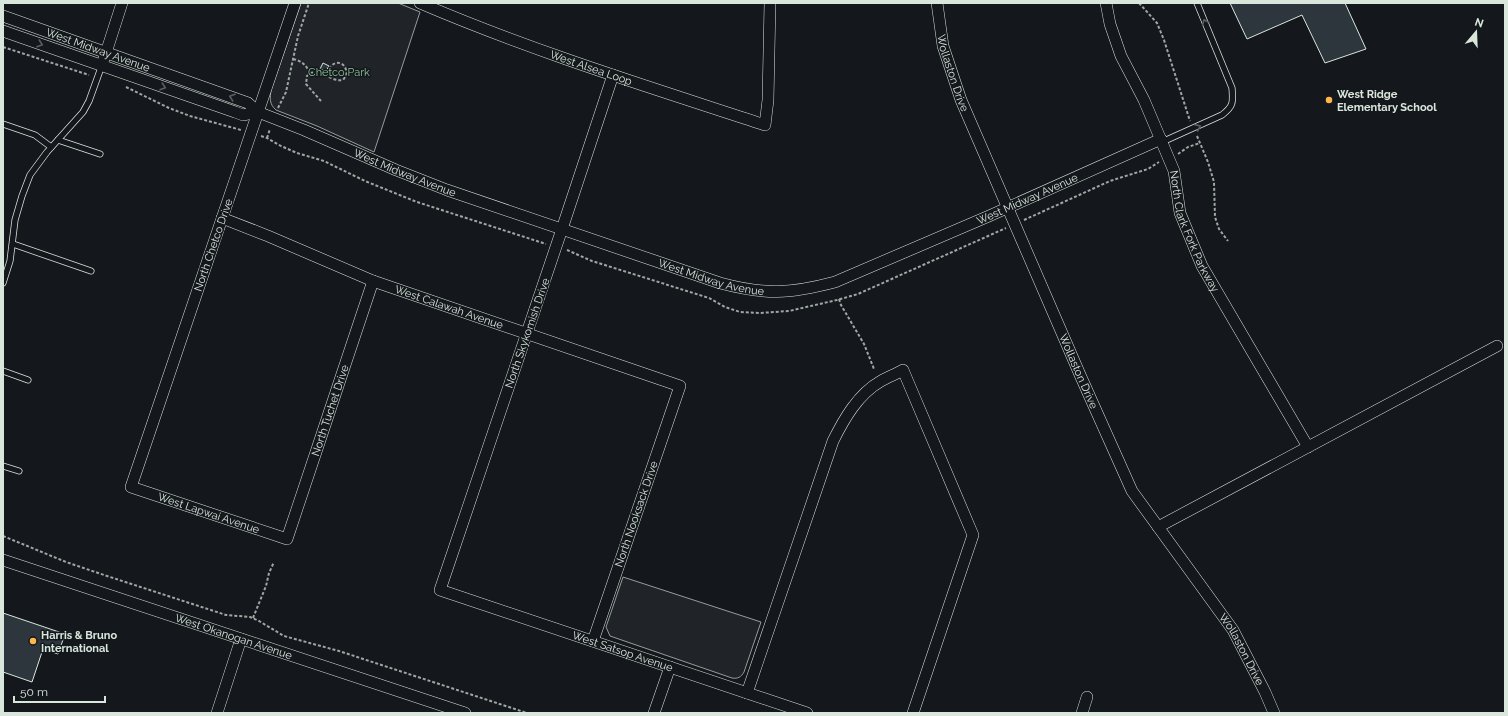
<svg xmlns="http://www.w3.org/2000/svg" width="1508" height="716" font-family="Raleway,sans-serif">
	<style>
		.green { fill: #202428; stroke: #939e99 }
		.building { fill: #2c363c; stroke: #d8e6dc }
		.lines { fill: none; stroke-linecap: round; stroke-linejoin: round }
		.service-casing { stroke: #d8e6dc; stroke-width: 7 }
		.minor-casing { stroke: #d8e6dc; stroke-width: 12 }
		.path { stroke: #9da8a2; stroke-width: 2; stroke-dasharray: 3 2; stroke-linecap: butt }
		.service { stroke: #14181c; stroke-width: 5.5 }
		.minor { stroke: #14181c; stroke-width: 11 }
		.oneway { stroke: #59605f }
		.poi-dot { fill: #ffb74d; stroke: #14181c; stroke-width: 1.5 }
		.labels { text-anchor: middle; stroke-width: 3; stroke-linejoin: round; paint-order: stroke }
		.street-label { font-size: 11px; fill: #d8e6dc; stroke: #14181c }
		.park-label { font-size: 11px; fill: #8ac095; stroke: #14181c }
		.poi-label { font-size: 11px; font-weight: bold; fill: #d8e6dc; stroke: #14181c; text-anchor: start }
	</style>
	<rect width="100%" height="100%" fill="#14181c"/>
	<g class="green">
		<path d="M301 3H398L420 12 374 152 317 126 276 110C269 104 270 98 271 90Z"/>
		<path d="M623 577 761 622 744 672C741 677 738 679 732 678L610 636 606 627Z"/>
	</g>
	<g class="building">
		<polygon points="1230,3 1345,3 1366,49 1325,63 1302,15 1247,39"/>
		<polygon points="323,63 329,66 326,71 320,69"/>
		<polygon points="3,613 65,634 58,654 43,649 32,682 3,672"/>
	</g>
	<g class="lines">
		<g class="service-casing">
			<g id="service">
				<polyline points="3,124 35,135 51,147"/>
				<polyline points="58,140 100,154"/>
				<path d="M1162 142 1222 115C1234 106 1233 102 1232 88L1197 3"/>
				<polyline points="13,244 91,271"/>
				<polyline points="3,283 10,261 15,220 22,196 30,175 47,152 83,112 89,101 102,65"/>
				<polyline points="3,371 28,380"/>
				<polyline points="3,466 19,471"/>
			</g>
		</g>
		<g class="minor-casing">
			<g id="minor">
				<path id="s1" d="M295 3 131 487 287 539 373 281"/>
				<path id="s2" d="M420 3C532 51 649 87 765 125L768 100 770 3"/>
				<path id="s3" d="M937 3 943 46 961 100 1081 377 1132 491 1233 630 1265 692 1274 713"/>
				<path id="s4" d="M1106 3 1110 24 1121 56 1144 100 1174 171 1180 213 1202 266 1308 447"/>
				<path id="s5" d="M3 16 248 103 258 112 243 115 235 112 3 31"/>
				<polyline points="104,59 122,3"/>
				<path id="s6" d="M613 75 562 229 440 590 807 713"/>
				<path id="s7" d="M258 112 304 130 396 170 447 190 720 283C765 295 790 294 835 282L989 216 1161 139"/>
				<path id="s8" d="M222 218 268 236 373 281 680 386 593 641"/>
				<polyline points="1158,527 1497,346"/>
				<path id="s9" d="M3 560 465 713"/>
				<path d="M747 693 833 441C844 419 858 394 881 381 888 377 896 374 903 370L973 535 913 713"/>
				<polyline points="217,713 241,639"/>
				<polyline points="654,713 670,667"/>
				<polyline points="1082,713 1087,697"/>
			</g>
		</g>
		<g class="path">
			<polyline points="1139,3 1157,23 1164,40 1190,121"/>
			<polyline points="3,47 89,75"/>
			<path d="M293 59C302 61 306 65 310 73L307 76 306 84 321 101"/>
			<path d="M310 73C327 69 328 82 343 80 352 69 340 57 331 66 329 68 328 72 326 75"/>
			<polyline points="126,87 169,108 190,116 241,130"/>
			<polyline points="278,108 286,92 298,36 309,3"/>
			<polyline points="261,136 267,138 281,146 297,153 324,161 365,181 417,202 546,244"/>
			<polyline points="1197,136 1208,162 1214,182 1215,217 1219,229 1228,241"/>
			<polyline points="267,138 270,129"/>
			<polyline points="1178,154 1188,147 1200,143"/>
			<polyline points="1024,220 1110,181 1148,169 1159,162"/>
			<polyline points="567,250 592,261 709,298 725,307 740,312 760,313 789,311 837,300 858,294 1006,228"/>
			<polyline points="839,299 841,305 864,344 874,369"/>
			<polyline points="3,536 66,562 104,575 226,615 250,617 259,621 284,636 339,651 527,713"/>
			<polyline points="253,618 266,586 269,573 274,562"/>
		</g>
		<use href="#service" class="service"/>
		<use href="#minor" class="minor"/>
	</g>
	<defs><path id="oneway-chevron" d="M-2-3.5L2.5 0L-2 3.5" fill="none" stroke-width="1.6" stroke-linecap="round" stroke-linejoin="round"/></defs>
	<g class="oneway">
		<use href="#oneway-chevron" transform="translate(1205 22) rotate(-113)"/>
		<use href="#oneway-chevron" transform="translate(40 44) rotate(19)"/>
		<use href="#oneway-chevron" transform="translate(163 87) rotate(19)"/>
		<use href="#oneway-chevron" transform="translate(232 97) rotate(-161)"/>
		<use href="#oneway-chevron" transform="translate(1198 127) rotate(-24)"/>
	</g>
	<g class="poi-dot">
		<circle cx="1329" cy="100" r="4"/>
		<circle cx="33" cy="641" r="4"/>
	</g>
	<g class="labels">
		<g class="street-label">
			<text dy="4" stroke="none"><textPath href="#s5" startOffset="101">West Midway Avenue</textPath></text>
			<text dy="4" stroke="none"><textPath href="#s2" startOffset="183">West Alsea Loop</textPath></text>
			<text dy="4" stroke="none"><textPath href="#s3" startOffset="72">Wollaston Drive</textPath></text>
			<text dy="4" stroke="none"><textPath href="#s7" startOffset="159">West Midway Avenue</textPath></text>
			<text dy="4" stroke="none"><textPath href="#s7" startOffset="819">West Midway Avenue</textPath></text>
			<text dy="4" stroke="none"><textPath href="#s4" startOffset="246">North Clark Fork Parkway</textPath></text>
			<text transform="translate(213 245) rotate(-71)" y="4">North Chetco Drive</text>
			<text dy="4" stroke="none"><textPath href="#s7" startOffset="483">West Midway Avenue</textPath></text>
			<text dy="4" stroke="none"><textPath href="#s8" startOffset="244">West Calawah Avenue</textPath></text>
			<text transform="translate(527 333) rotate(-71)" y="4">North Skykomish Drive</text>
			<text dy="4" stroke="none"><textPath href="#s3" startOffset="396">Wollaston Drive</textPath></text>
			<text dy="4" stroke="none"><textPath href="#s1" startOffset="811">North Tuchet Drive</textPath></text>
			<text dy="4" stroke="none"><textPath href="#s1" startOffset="593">West Lapwai Avenue</textPath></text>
			<text transform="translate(636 514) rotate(-71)" y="4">North Nooksack Drive</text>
			<text dy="4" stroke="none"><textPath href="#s9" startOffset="243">West Okanogan Avenue</textPath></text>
			<text dy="4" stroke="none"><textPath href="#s3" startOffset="720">Wollaston Drive</textPath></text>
			<text dy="4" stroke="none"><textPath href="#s6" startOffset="736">West Satsop Avenue</textPath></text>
		</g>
		<g class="park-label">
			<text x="339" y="76">Chetco Park</text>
		</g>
		<g class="poi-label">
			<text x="1337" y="98">West Ridge<tspan x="1337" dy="13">Elementary School</tspan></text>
			<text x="41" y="639">Harris &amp; Bruno<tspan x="41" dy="13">International</tspan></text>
		</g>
	</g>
	<rect width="1508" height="716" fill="none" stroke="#d8e6dc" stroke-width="8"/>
	<g transform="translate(1476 32) rotate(19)" stroke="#14181c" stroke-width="3" paint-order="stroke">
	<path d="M0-3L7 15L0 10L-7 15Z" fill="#d8e6dc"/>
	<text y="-6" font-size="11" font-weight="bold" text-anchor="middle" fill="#d8e6dc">N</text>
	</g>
	<path d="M14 696v6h91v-6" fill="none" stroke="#d8e6dc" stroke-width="2"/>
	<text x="20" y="696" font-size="12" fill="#d8e6dc" stroke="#14181c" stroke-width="3" paint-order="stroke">50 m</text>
</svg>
